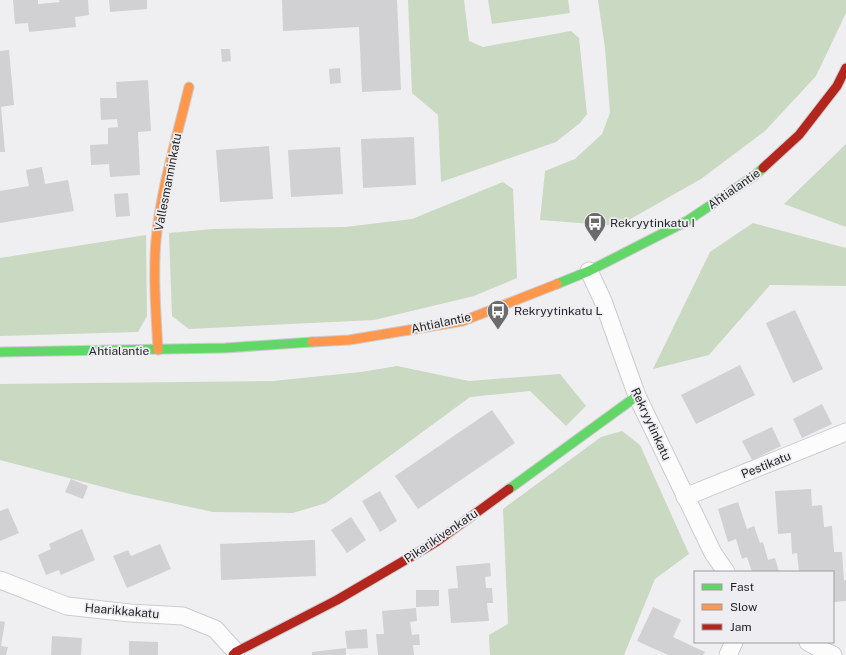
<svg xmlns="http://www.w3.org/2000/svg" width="846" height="655" font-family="'Public Sans',sans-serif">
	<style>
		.green { fill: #cad9c1 }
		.building { fill: #d1d0d2 }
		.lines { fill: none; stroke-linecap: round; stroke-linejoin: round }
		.street-casing { stroke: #ccccce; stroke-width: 19 }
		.fast-casing { stroke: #ccccce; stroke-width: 11 }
		.slow-casing { stroke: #ccccce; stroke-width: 11 }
		.jam-casing { stroke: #ccccce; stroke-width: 11 }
		.street { stroke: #fdfcfd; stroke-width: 17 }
		.fast { stroke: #63d668; stroke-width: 9 }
		.slow { stroke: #ff974d; stroke-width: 9 }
		.jam { stroke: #b3261e; stroke-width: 9 }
		.labels { text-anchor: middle; stroke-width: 3.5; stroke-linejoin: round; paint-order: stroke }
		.street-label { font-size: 12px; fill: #242325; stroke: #eeedf2 }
		.poi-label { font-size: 12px; fill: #242325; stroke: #eeedf2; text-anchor: start }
	</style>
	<rect width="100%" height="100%" fill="#efeef1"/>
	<g class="green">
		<polygon points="408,0 464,0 469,41 483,47 571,31 579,38 587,114 580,123 556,142 441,182 438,115 412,93"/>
		<polygon points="488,0 568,0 570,13 492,24"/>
		<polygon points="598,0 846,0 846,13 816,76 765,131 701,179 618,226 540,220 545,171 575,159 602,134 610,113 605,48"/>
		<polygon points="846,144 846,227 784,204"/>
		<polygon points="503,182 513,189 517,278 474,296 374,320 189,329 172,316 169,233 213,229 345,227 412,219"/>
		<polygon points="753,223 846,248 846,286 770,285 709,355 653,369 710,252"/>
		<polygon points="146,235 147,316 138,332 0,336 0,258"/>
		<polygon points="397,366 469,381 560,374 586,406 566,426 530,391 470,397 326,503 293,513 213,512 130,494 0,460 0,384 273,381 361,372"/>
		<polygon points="622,431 640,445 689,554 655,579 624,655 490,655 489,635 508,624 503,509 601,437"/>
	</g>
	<g class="building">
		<polygon points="13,0 38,0 38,4 60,2 59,0 88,0 89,15 75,17 76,27 29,32 28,23 15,24"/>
		<polygon points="109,0 147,0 147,9 110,12"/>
		<polygon points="282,0 397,0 401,90 362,92 359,27 283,31"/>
		<polygon points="221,49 230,49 231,61 222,62"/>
		<polygon points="9,50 14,105 0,107 0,51"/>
		<polygon points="340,68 341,83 330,84 329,69"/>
		<polygon points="148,80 151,131 138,132 140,175 110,177 109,164 91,165 90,145 108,144 108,128 118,127 117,119 101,120 100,98 117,98 116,82"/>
		<polygon points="0,107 1,107 5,152 0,152"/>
		<polygon points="414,137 416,185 363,188 361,139"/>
		<polygon points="269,146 273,199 220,202 216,150"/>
		<polygon points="340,147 343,194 291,197 288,150"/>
		<polygon points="42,167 45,184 68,180 74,211 0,223 0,191 29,186 26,170"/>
		<polygon points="128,193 130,216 116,217 114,194"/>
		<polygon points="795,310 823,369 793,383 766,323"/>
		<polygon points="740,365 755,395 696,424 681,395"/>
		<polygon points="822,404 832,424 802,438 793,419"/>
		<polygon points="492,410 515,443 418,509 395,476"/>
		<polygon points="772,427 781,446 752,460 742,441"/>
		<polygon points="71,479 88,486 83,499 65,492"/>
		<polygon points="811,489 812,506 822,505 824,527 832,526 834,552 842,552 844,581 846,580 846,601 833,602 833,572 799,572 797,553 792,554 791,533 778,534 775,491"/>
		<polygon points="380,491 397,521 380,532 362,501"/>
		<polygon points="738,502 747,529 754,526 760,543 763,542 768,560 775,558 779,572 752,572 747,557 742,559 736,539 728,542 718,509"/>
		<polygon points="8,508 19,533 0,541 0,511"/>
		<polygon points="351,517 366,540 347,553 331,530"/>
		<polygon points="82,529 95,560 61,575 59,570 46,575 38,555 51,549 49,544"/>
		<polygon points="315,540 316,576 221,580 220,544"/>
		<polygon points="160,544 171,569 127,588 113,556 128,550 131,556"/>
		<polygon points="490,563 491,576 485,577 486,588 492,588 493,603 487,603 489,621 451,623 448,589 458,588 456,566"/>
		<polygon points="416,590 439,590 439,606 416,607"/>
		<polygon points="653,607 681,620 673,637 705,652 703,655 668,655 637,641"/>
		<polygon points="416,608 417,621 410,622 412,635 419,634 420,645 413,645 414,655 378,655 376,634 384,634 382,611"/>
		<polygon points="0,621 5,622 1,646 8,647 6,655 0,655"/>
		<polygon points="367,629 368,648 347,649 345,631"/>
		<polygon points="52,636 82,638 81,655 51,655"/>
		<polygon points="129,641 158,642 158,655 129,655"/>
		<polygon points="346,648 346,655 312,655 312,652"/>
	</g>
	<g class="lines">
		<g class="street-casing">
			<g id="street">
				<polyline points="589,271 603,301 637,396 713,553 726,572"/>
				<polyline points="685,497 846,432"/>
				<polyline points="0,580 67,606 130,613 183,616 215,629 236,652"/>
				<polyline points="808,642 824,651 833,655"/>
				<polyline points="728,655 734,642"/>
			</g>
		</g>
		<g class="fast-casing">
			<g id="fast">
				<polyline points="557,284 589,271 687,221 754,176 763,168"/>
				<polyline points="0,352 225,348 312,342"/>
				<polyline points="509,489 637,396"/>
			</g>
		</g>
		<g class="slow-casing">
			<g id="slow">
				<polyline points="312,342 349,340 463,321 557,284"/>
				<path d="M158 350C156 313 153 276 156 240 161 188 177 137 189 87"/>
			</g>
		</g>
		<g class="jam-casing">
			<g id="jam">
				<polyline points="763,168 799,135 837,86 846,68"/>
				<polyline points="233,655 236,652 337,600 436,542 509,489"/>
			</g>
		</g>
		<use href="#street" class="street"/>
		<use href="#fast" class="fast"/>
		<use href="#slow" class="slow"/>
		<use href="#jam" class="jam"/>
	</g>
	<defs>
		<g id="bus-pin" transform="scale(1.15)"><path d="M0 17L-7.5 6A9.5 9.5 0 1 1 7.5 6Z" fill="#6b6a6c" stroke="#eeedf2"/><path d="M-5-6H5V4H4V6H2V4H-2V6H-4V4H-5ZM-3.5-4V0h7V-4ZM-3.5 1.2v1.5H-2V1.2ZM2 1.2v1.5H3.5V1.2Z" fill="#fff"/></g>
	</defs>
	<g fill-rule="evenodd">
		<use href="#bus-pin" x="595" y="223"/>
		<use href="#bus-pin" x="498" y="311"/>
	</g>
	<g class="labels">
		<g class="street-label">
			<text transform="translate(168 182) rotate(-79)" y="4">Vallesmanninkatu</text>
			<text transform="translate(734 189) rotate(-35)" y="4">Ahtialantie</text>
			<text transform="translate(441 323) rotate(-12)" y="4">Ahtialantie</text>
			<text x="119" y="355">Ahtialantie</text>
			<text transform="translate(651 424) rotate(65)" y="4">Rekryytinkatu</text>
			<text transform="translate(766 465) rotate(-22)" y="4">Pestikatu</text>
			<text transform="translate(441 536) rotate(-34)" y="4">Pikarikivenkatu</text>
			<text transform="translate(122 611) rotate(5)" y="4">Haarikkakatu</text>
		</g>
		<g class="poi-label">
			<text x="610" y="227">Rekryytinkatu I</text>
			<text x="514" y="315">Rekryytinkatu L</text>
		</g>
	</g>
	<rect x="694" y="571" width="140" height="72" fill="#eeedf2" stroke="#9d9ca0"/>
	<rect x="702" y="584" width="20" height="6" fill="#63d668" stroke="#9d9ca0"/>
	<text x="730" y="591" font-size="12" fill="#242325">Fast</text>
	<rect x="702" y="604" width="20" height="6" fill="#ff974d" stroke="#9d9ca0"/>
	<text x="730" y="611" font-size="12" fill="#242325">Slow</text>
	<rect x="702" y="624" width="20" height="6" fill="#b3261e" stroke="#9d9ca0"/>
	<text x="730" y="631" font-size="12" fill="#242325">Jam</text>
</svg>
